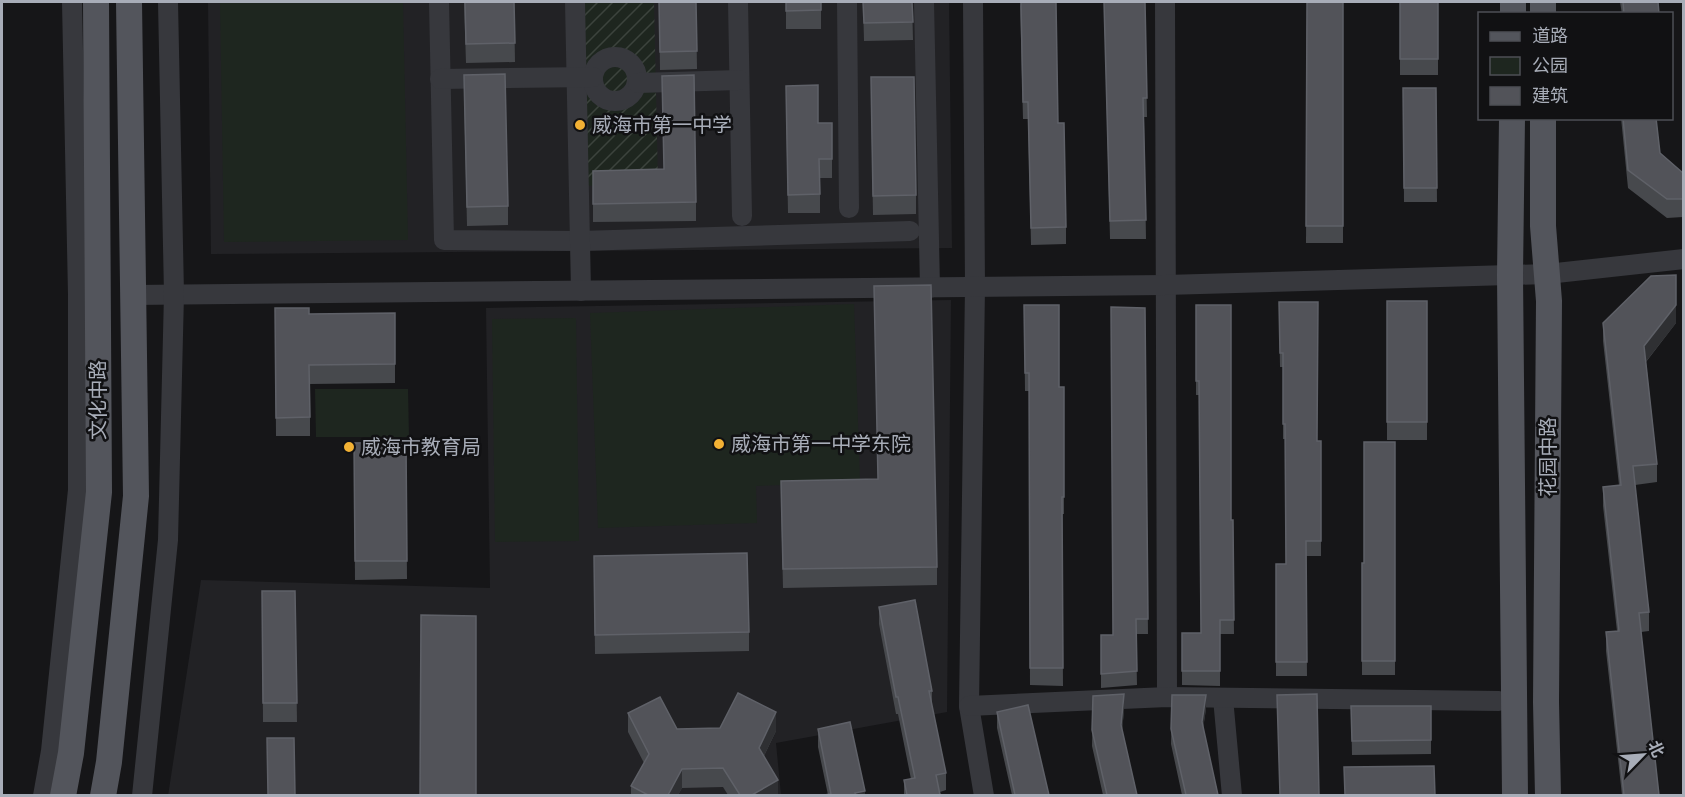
<svg xmlns="http://www.w3.org/2000/svg" width="1685" height="797" font-family="'Public Sans','Noto Sans SC',sans-serif">
	<style>
		.built { fill: #222225 }
		.green { fill: #1e261f }
		.garden { fill: url(#garden-furrows) }
		.lines { fill: none; stroke-linecap: round; stroke-linejoin: round }
		.minor { stroke: #37383d; stroke-width: 20 }
		.major { stroke: #53555c; stroke-width: 26 }
		.wall { fill: #47494d }
		.shaded-wall { fill: #2f3033 }
		.building { fill: #525359; stroke: #5f6168; stroke-width: 1.5 }
		.poi-dot { fill: #f2b134; stroke: #111113; stroke-width: 2 }
		.labels { text-anchor: middle; stroke-width: 5; stroke-linejoin: round; paint-order: stroke }
		.poi-label { font-size: 20px; fill: #a8adb8; stroke: #111113; text-anchor: start }
		.street-label { font-size: 20px; fill: #a8adb8; stroke: #111113 }
	</style>
	<defs>
		<pattern id="garden-furrows" width="10" height="10" patternUnits="userSpaceOnUse" patternTransform="scale(1.5)"><rect width="10" height="10" fill="#1e261f"/><path d="M-1 1l2-2M0 10L10 0M9 11l2-2" fill="none" stroke="#3c433d"/></pattern>
	</defs>
	<rect width="100%" height="100%" fill="#161618"/>
	<g class="built">
		<polygon points="208,2 949,2 952,248 211,254"/>
		<polygon points="951,300 947,712 776,743 781,795 168,796 201,580 490,588 486,308"/>
	</g>
	<g class="green">
		<polygon points="220,2 403,2 408,240 224,242"/>
		<polygon points="854,304 860,482 756,486 757,523 598,528 590,313"/>
		<polygon points="576,318 579,541 495,542 492,319"/>
		<polygon points="315,389 408,389 409,437 316,437"/>
	</g>
	<polygon class="garden" points="581,2 654,2 658,183 584,186"/>
	<g class="lines">
		<g class="minor">
			<polyline points="439,2 444,240 580,241 910,231"/>
			<polyline points="575,2 581,291"/>
			<polyline points="738,2 742,216"/>
			<polyline points="847,2 849,208"/>
			<polyline points="924,2 930,288"/>
			<polyline points="973,2 975,287 969,706 984,796"/>
			<polyline points="1165,2 1167,697"/>
			<circle cx="615" cy="79" r="22"/>
			<polyline points="440,79 593,77"/>
			<polyline points="638,83 739,80"/>
			<polyline points="133,295 1165,285 1547,274 1684,259"/>
			<polyline points="1223,698 1232,796"/>
			<polyline points="969,706 1167,697 1499,701"/>
			<polyline points="43,796 51,751 78,490 78,295 72,2"/>
			<polyline points="142,796 168,540 174,294 168,2"/>
		</g>
		<g class="major">
			<polyline points="1543,2 1543,14"/>
			<polyline points="1513,14 1513,2"/>
			<polyline points="1512,118 1510,275 1515,796"/>
			<polyline points="1543,118 1543,226 1549,301 1546,702 1548,796"/>
			<polyline points="63,796 71,753 99,492 96,2"/>
			<polyline points="103,796 109,762 136,496 129,2"/>
		</g>
	</g>
	<g class="wall">
		<polygon points="464,2 514,2 515,62 466,63"/>
		<polygon points="659,2 696,2 697,69 660,70"/>
		<rect x="786" y="2" width="35" height="27"/>
		<polygon points="863,2 912,2 913,40 864,41"/>
		<polygon points="1020,2 1066,227 1066,244 1031,245 1028,119 1023,119"/>
		<polygon points="1104,2 1145,2 1147,117 1144,117 1146,239 1110,239"/>
		<polygon points="1307,2 1343,2 1343,243 1306,243"/>
		<rect x="1400" y="2" width="38" height="73"/>
		<polygon points="1620,2 1658,2 1659,14 1622,14"/>
		<polygon points="1403,88 1436,88 1437,202 1404,202"/>
		<polygon points="464,93 508,206 508,225 467,226"/>
		<polygon points="871,96 916,195 916,214 873,215"/>
		<polygon points="786,105 818,123 832,123 832,178 820,178 820,213 788,213"/>
		<polygon points="1621,118 1656,118 1660,153 1683,173 1683,217 1667,218 1628,188"/>
		<polygon points="593,171 696,202 696,221 593,222"/>
		<rect x="1387" y="301" width="40" height="139"/>
		<polygon points="1279,302 1317,441 1321,441 1321,556 1306,556 1307,676 1276,676 1276,564 1286,564 1285,439 1283,439 1283,367 1280,367"/>
		<polygon points="1024,305 1059,387 1064,387 1064,514 1062,514 1063,686 1030,685 1029,391 1025,391"/>
		<polygon points="1196,305 1231,520 1233,520 1234,634 1220,634 1220,686 1182,685 1182,633 1201,633 1199,395 1196,395"/>
		<polygon points="275,308 309,314 395,313 395,383 310,384 310,436 276,436"/>
		<polygon points="1145,308 1148,634 1136,634 1137,685 1101,688 1101,635 1113,635"/>
		<polygon points="1603,323 1676,323 1646,362 1657,464 1657,482 1635,485 1649,612 1649,631 1641,632 1659,795 1622,795 1606,651 1606,632 1617,631 1603,506 1603,487 1619,485 1603,341"/>
		<polygon points="406,442 407,579 355,580 354,443"/>
		<polygon points="1395,442 1395,675 1362,675 1362,563 1364,563"/>
		<polygon points="781,500 937,567 937,585 783,588"/>
		<polygon points="594,575 749,632 749,651 595,654"/>
		<polygon points="262,591 295,591 297,722 263,722"/>
		<polygon points="879,607 932,691 932,706 946,773 946,790 940,792 941,795 904,795 904,780 911,779 898,714 896,714 879,624"/>
		<polygon points="1172,695 1206,709 1203,728 1218,795 1182,795 1171,744"/>
		<polygon points="1093,696 1124,711 1122,730 1137,795 1103,795 1092,746"/>
		<polygon points="1351,706 1431,706 1431,754 1352,755"/>
		<polygon points="997,712 1049,795 1012,795 997,728"/>
		<polygon points="628,713 677,729 776,731 764,756 778,795 728,795 723,787 682,788 678,795 631,795 631,786 644,763 628,732"/>
		<polygon points="818,729 865,795 828,795 818,747"/>
	</g>
	<g class="shaded-wall">
		<polygon points="1676,305 1676,323 1644,364 1644,346"/>
		<polygon points="1124,694 1124,711 1121,742 1121,725"/>
		<polygon points="1206,695 1206,709 1202,737 1202,722"/>
		<polygon points="776,712 776,731 759,766 759,748"/>
		<polygon points="682,769 682,788 678,795 668,795"/>
		<polygon points="778,780 778,795 752,795"/>
		<polygon points="865,791 865,795 855,795 855,793"/>
	</g>
	<g class="building">
		<polygon points="465,2 514,2 515,43 466,44"/>
		<polygon points="659,2 696,2 697,51 660,52"/>
		<polygon points="786,2 821,2 821,10 786,11"/>
		<polygon points="863,2 912,2 913,22 864,23"/>
		<polygon points="1021,2 1056,2 1058,123 1064,123 1066,227 1031,228 1028,102 1023,102"/>
		<polygon points="1104,2 1145,2 1147,98 1143,98 1146,220 1110,221"/>
		<polygon points="1307,2 1343,2 1343,226 1306,226"/>
		<rect x="1400" y="2" width="38" height="57"/>
		<polygon points="1623,2 1658,2 1659,14 1624,14"/>
		<polygon points="505,74 508,206 467,207 464,75"/>
		<polygon points="694,75 696,202 593,204 593,171 664,169 662,76"/>
		<polygon points="871,77 914,77 916,195 873,196"/>
		<polygon points="818,85 818,123 832,123 832,159 819,159 820,194 788,195 786,86"/>
		<polygon points="1403,88 1436,88 1437,188 1404,188"/>
		<polygon points="1623,118 1656,118 1660,153 1683,173 1683,199 1667,199 1628,170"/>
		<polygon points="1676,275 1676,305 1644,346 1657,464 1633,466 1649,612 1639,613 1659,795 1624,795 1606,632 1619,631 1603,487 1621,485 1603,323 1651,276"/>
		<polygon points="931,285 937,567 783,569 781,481 878,479 874,286"/>
		<rect x="1387" y="301" width="40" height="121"/>
		<polygon points="1279,302 1318,302 1317,441 1321,441 1321,541 1306,541 1307,662 1276,662 1276,564 1286,564 1285,424 1283,424 1283,353 1280,353"/>
		<polygon points="1024,305 1059,305 1059,387 1064,387 1064,497 1062,497 1063,668 1030,668 1029,373 1025,373"/>
		<polygon points="1196,305 1231,305 1231,520 1233,520 1234,620 1220,620 1220,671 1182,671 1182,633 1201,633 1199,381 1196,381"/>
		<polygon points="1111,307 1145,308 1148,619 1136,619 1137,671 1101,674 1101,635 1113,635"/>
		<polygon points="275,308 309,308 309,314 395,313 395,364 309,365 310,417 276,418"/>
		<polygon points="406,442 407,561 355,561 354,443"/>
		<polygon points="1364,442 1395,442 1395,661 1362,661 1362,563 1364,563"/>
		<polygon points="747,553 749,632 595,635 594,556"/>
		<polygon points="262,591 295,591 297,703 263,703"/>
		<polygon points="915,600 932,691 929,691 946,773 936,775 940,795 907,795 904,780 915,778 898,697 896,697 879,607"/>
		<polygon points="421,615 476,616 476,795 420,795"/>
		<polygon points="738,693 776,712 759,748 778,780 752,795 740,795 723,768 682,769 668,795 648,795 631,786 649,754 628,713 660,697 677,729 720,728"/>
		<polygon points="1124,694 1121,725 1137,795 1107,795 1092,730 1093,696"/>
		<polygon points="1317,694 1319,795 1280,795 1277,695"/>
		<polygon points="1172,695 1206,695 1202,722 1218,795 1186,795 1171,729"/>
		<polygon points="1028,705 1049,795 1015,795 997,712"/>
		<polygon points="1351,706 1431,706 1431,740 1352,741"/>
		<polygon points="850,722 865,791 855,793 856,795 824,795 831,794 818,729"/>
		<polygon points="267,738 294,738 295,795 268,795"/>
		<polygon points="1434,766 1435,795 1345,795 1344,767"/>
	</g>
	<g class="poi-dot">
		<circle cx="580" cy="125" r="6"/>
		<circle cx="719" cy="444" r="6"/>
		<circle cx="349" cy="447" r="6"/>
	</g>
	<g class="labels">
		<g class="poi-label">
			<text x="592" y="132">威海市第一中学</text>
			<text x="731" y="451">威海市第一中学东院</text>
			<text x="361" y="454">威海市教育局</text>
		</g>
		<g class="street-label">
			<text transform="translate(98 400) rotate(-90)" y="7">文化中路</text>
			<text transform="translate(1548 457) rotate(-90)" y="7">花园中路</text>
		</g>
	</g>
	<rect width="1685" height="797" fill="none" stroke="#a8adb8" stroke-width="6"/>
	<rect x="1478" y="12" width="195" height="108" fill="#111113" stroke="#4d4f55" stroke-width="1.5"/>
	<rect x="1490" y="32" width="30" height="9" fill="#53555c" stroke="#4d4f55" stroke-width="1.5"/>
	<text x="1532" y="42" font-size="18" fill="#a8adb8">道路</text>
	<rect x="1490" y="57" width="30" height="18" fill="#1e261f" stroke="#4d4f55" stroke-width="1.5"/>
	<text x="1532" y="72" font-size="18" fill="#a8adb8">公园</text>
	<rect x="1490" y="87" width="30" height="18" fill="#525359" stroke="#4d4f55" stroke-width="1.5"/>
	<text x="1532" y="102" font-size="18" fill="#a8adb8">建筑</text>
	<g transform="translate(1643 755) rotate(65)" stroke="#111113" stroke-width="4.5" paint-order="stroke">
	<path d="M0-4.5L10 22L0 15L-10 22Z" fill="#a8adb8"/>
	<text y="-9" font-size="16" font-weight="bold" text-anchor="middle" fill="#a8adb8">北</text>
	</g>
</svg>
